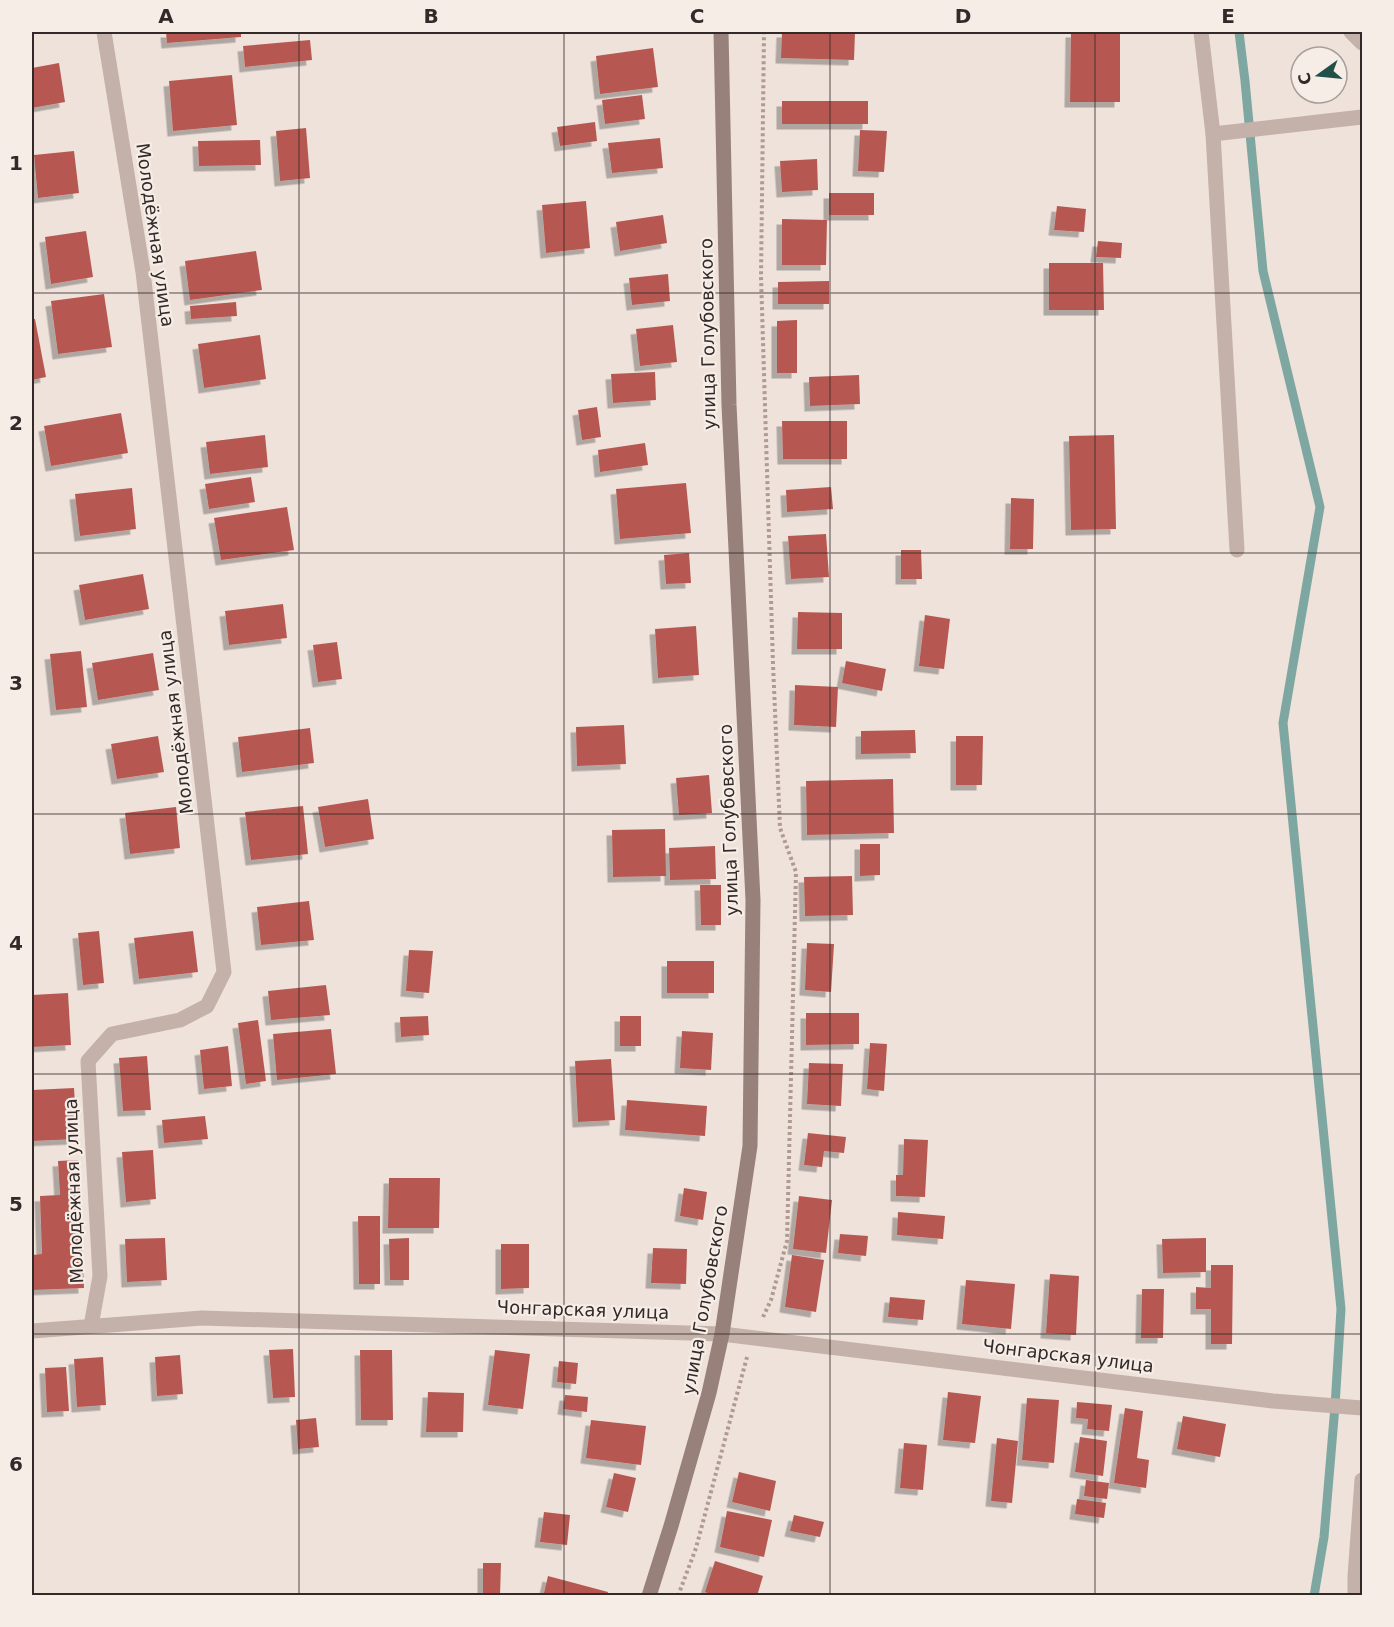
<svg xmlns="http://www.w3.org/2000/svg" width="1394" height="1627" font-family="'DejaVu Sans',sans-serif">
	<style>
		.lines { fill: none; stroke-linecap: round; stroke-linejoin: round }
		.stream { stroke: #7ea7a2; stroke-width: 9 }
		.building { fill: #b65951; filter: url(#shadow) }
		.path { stroke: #b09b93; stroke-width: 4; stroke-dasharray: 3 3; stroke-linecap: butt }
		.street { stroke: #c4b1a9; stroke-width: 15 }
		.secondary { stroke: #98807b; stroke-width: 15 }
		.grid { fill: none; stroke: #332928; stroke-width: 1.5; stroke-opacity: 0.55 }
		.labels { text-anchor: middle; stroke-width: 4.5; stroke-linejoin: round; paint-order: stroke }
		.street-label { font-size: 18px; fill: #332928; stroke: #f6ede7 }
		.neatline { fill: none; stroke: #332928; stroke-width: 2 }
		.grid-label { font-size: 20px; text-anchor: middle; font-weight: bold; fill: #332928 }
	</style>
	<defs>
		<filter id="shadow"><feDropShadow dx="-5.5" dy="5.5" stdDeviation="0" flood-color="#0004"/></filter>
	</defs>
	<rect width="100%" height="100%" fill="#eee2db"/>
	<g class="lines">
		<polyline class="stream" points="1239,32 1245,81 1263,271 1320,507 1283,723 1341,1309 1335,1406 1324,1537 1314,1596"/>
	</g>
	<g class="building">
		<polygon points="166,32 241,32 241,37 167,43"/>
		<polygon points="782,32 855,32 854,60 781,58"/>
		<polygon points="1071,32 1120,32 1120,102 1070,102"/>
		<polygon points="310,40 312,60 245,67 243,46"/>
		<polygon points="653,48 658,87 600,94 596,56"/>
		<polygon points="59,63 65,102 32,108 32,68"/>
		<polygon points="232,75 237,125 173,131 169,81"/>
		<polygon points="642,95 645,119 605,124 602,100"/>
		<rect x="782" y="101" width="86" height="23"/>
		<polygon points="595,122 597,141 560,146 557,127"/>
		<polygon points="306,128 310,178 280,181 276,131"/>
		<polygon points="860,130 887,131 884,172 858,171"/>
		<polygon points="660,138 663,168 612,173 608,143"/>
		<polygon points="260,140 261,165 199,166 198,141"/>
		<polygon points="74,151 79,193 38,198 34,155"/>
		<polygon points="817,159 818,190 782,192 780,161"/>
		<rect x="829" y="193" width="45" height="22"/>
		<polygon points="586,201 590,248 546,253 542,205"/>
		<polygon points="1057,206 1086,209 1084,232 1054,230"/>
		<polygon points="663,215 667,243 620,251 616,222"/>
		<polygon points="782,219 827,220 826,265 782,265"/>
		<polygon points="86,231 93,277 51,284 45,237"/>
		<polygon points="1098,241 1122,243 1121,258 1096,257"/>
		<polygon points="256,251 262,290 190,300 185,261"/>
		<polygon points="1049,263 1103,263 1104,310 1049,310"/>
		<polygon points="668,274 670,301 632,305 629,278"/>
		<polygon points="829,281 829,304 778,304 778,282"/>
		<polygon points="104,294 112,347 58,354 51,301"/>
		<polygon points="236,302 237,316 191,319 190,306"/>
		<polygon points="32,319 35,319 46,377 32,380"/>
		<polygon points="797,320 797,373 777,373 777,321"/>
		<polygon points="673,325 677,362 640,366 636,329"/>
		<polygon points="260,335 266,379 204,388 198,344"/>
		<polygon points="655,372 656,400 613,403 611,374"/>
		<polygon points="859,375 860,404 810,406 809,377"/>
		<polygon points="597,407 601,437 582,440 578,410"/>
		<polygon points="121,413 128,453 51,466 44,426"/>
		<polygon points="782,421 847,421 847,459 783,459"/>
		<polygon points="265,435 268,467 210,474 206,442"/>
		<polygon points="1114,435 1116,529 1071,530 1069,436"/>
		<polygon points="645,443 648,465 600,472 598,450"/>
		<polygon points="251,477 255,502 209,509 205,484"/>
		<polygon points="686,483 691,533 620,539 616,489"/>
		<polygon points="831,487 833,509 787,512 786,490"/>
		<polygon points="132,488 136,529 80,536 75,494"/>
		<polygon points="1011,498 1034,499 1033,549 1010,549"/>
		<polygon points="287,507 294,550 221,560 214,518"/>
		<polygon points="826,534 829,577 791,579 788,536"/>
		<polygon points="901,550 921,550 922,579 901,579"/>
		<polygon points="689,553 691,583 666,584 664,555"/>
		<polygon points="143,574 149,609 85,620 79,585"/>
		<polygon points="283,604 287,638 229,645 225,611"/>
		<polygon points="798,612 842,613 842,649 797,649"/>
		<polygon points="925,615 950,619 944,669 919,666"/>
		<polygon points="696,626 699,675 658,678 655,629"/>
		<polygon points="337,642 342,679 318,682 313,645"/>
		<polygon points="81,651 87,707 56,710 50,654"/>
		<polygon points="153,653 159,690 98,700 92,663"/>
		<polygon points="846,661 886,669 882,691 842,683"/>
		<polygon points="795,685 838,687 836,727 794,725"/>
		<polygon points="624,725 626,764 577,766 576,727"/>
		<polygon points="310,728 314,763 242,772 238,737"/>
		<polygon points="915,730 916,753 861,754 861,731"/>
		<polygon points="158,736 164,772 117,779 111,744"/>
		<polygon points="956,736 983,736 982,785 956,785"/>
		<polygon points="709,775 712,813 679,815 676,778"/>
		<polygon points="893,779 894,833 807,835 806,781"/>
		<polygon points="368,799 374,839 325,847 318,807"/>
		<polygon points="303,806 308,854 251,860 245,812"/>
		<polygon points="176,807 180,848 130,854 125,813"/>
		<polygon points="665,829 666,876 613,877 612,830"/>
		<polygon points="860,844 880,844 880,875 860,876"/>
		<polygon points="715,846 716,879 670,880 669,848"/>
		<polygon points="852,876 853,915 805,916 804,877"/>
		<polygon points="700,885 721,885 721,925 701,925"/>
		<polygon points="309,901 314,940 261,945 257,907"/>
		<polygon points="99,931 104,983 83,985 78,933"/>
		<polygon points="193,931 198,972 139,979 134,938"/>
		<polygon points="807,943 834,944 831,992 805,990"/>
		<polygon points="409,950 433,951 429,993 406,991"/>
		<rect x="667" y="961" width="47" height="32"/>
		<polygon points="326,985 330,1015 271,1020 268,991"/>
		<polygon points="68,993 71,1045 32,1047 32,995"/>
		<polygon points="806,1013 859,1013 859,1044 806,1045"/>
		<polygon points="428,1016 429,1035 401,1037 400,1017"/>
		<rect x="620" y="1016" width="21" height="30"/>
		<polygon points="258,1020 266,1081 246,1084 238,1023"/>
		<polygon points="331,1029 336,1074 277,1080 273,1034"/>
		<polygon points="682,1031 713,1033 711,1070 680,1068"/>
		<polygon points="870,1043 887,1044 884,1091 867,1089"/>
		<polygon points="228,1046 232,1086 204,1089 200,1050"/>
		<polygon points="147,1056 151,1110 123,1111 119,1058"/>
		<polygon points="611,1059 615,1120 578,1122 575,1061"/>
		<polygon points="809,1063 843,1064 841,1106 807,1104"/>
		<polygon points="74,1088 77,1139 32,1141 32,1090"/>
		<polygon points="627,1100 707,1106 705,1136 625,1130"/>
		<polygon points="205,1116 208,1139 164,1143 162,1120"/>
		<polygon points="808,1133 846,1137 844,1153 824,1151 822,1167 804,1165"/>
		<polygon points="904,1139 928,1140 925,1197 896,1196 896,1175 903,1175"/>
		<polygon points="153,1150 156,1199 126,1202 122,1152"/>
		<polygon points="78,1160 84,1288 32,1290 32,1255 42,1254 40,1196 60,1195 58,1161"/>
		<polygon points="389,1178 440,1178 439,1228 388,1228"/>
		<polygon points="684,1188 707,1192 703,1220 680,1216"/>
		<polygon points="799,1196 832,1200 826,1253 793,1249"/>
		<polygon points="898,1212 945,1216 943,1239 897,1235"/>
		<polygon points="358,1216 380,1216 380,1284 359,1284"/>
		<polygon points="840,1234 868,1236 866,1256 838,1253"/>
		<polygon points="165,1238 167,1280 127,1282 125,1239"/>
		<polygon points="409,1238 409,1280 390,1280 389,1239"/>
		<polygon points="1206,1238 1206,1272 1163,1273 1162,1239"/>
		<polygon points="501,1244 529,1244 529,1288 501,1289"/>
		<polygon points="653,1248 687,1249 686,1284 651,1283"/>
		<polygon points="792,1255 824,1260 816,1312 785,1307"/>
		<polygon points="1211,1265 1233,1265 1232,1344 1211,1344 1211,1309 1196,1309 1196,1287 1211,1288"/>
		<polygon points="1050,1274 1079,1276 1076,1335 1046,1333"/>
		<polygon points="966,1280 1015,1284 1011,1329 962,1324"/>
		<polygon points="1142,1289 1164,1289 1163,1338 1141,1338"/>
		<polygon points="890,1297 925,1300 923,1320 888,1317"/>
		<polygon points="293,1349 295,1397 273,1398 269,1350"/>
		<polygon points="360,1350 392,1350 393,1420 361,1420"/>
		<polygon points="495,1350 530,1354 523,1409 488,1405"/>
		<polygon points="180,1355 183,1394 157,1396 155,1357"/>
		<polygon points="103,1357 106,1405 77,1407 74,1359"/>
		<polygon points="559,1361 578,1363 576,1384 557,1382"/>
		<polygon points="66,1367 69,1411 47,1412 45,1368"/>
		<polygon points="428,1392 464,1393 463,1432 426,1432"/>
		<polygon points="948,1392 981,1396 975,1443 943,1440"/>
		<polygon points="565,1395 588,1397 587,1412 563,1409"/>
		<polygon points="1027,1398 1059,1400 1054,1463 1022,1460"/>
		<polygon points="1077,1402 1112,1405 1109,1431 1087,1429 1088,1419 1076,1418"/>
		<polygon points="1125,1408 1143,1411 1137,1458 1149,1460 1146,1488 1114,1483"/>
		<polygon points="1183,1416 1226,1424 1220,1457 1177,1449"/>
		<polygon points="316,1418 319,1447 298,1449 296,1420"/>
		<polygon points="591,1420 646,1426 641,1465 586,1458"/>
		<polygon points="1080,1437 1107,1441 1103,1476 1075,1472"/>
		<polygon points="997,1438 1018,1441 1012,1503 991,1501"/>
		<polygon points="904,1443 927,1445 923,1490 900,1488"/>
		<polygon points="739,1472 776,1481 770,1511 732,1502"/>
		<polygon points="614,1473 636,1478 628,1512 606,1507"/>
		<polygon points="1086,1480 1109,1483 1107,1499 1084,1496"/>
		<polygon points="1077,1499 1106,1503 1104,1518 1075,1514"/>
		<polygon points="727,1511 772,1520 764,1557 720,1547"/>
		<polygon points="544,1512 570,1515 567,1545 540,1542"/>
		<polygon points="794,1515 824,1522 820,1537 790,1531"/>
		<polygon points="715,1561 763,1576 757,1596 715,1596 705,1592"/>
		<polygon points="483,1563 501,1563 500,1596 483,1596"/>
		<polygon points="548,1576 608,1592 607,1596 554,1596 544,1593"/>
	</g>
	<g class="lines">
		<g class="path">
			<polyline points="763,1317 771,1300 787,1241 796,872 780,828 773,664 761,277 764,32"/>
			<polyline points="678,1596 696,1548 747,1357"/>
		</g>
		<g class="street">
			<polyline points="1201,32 1213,134 1237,550"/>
			<polyline points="1351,32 1362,43"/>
			<polyline points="1213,134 1362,117"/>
			<polyline points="91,1326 100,1276 88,1061 112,1034 180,1020 207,1006 224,972 143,272 104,32"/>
			<polyline points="32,1331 202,1318 722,1334 1273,1401 1362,1408"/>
			<polyline points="1355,1596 1355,1576 1362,1480"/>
		</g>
		<polyline class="secondary" points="649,1596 671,1526 709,1393 722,1334 750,1146 753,900 729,405 721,32"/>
	</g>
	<path class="grid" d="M299 32V1596M564 32V1596M830 32V1596M1095 32V1596M32 293H1362M32 553H1362M32 814H1362M32 1074H1362M32 1334H1362"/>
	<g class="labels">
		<g class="street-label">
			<text transform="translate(155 235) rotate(82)" y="6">Молодёжная улица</text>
			<text transform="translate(708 334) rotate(-91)" y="6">улица Голубовского</text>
			<text transform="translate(176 722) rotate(-97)" y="6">Молодёжная улица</text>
			<text transform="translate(729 820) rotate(-92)" y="6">улица Голубовского</text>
			<text transform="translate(74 1191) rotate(-92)" y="6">Молодёжная улица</text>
			<text transform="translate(705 1300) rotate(-80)" y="6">улица Голубовского</text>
			<text transform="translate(583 1310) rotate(2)" y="6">Чонгарская улица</text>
			<text transform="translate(1068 1356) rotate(7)" y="6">Чонгарская улица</text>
		</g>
	</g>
	<rect width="1394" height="1627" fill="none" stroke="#f6ede7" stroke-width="66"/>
	<g transform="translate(1319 75) rotate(255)"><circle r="28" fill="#f6ede7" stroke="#a89f9b" stroke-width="1.5"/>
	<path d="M0-4.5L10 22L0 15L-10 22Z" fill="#234f4a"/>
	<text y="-9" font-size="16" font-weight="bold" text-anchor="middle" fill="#332928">С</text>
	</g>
	<rect x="33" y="33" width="1328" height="1561" class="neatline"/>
	<g class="grid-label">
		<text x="166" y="23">A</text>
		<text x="431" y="23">B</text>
		<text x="697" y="23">C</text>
		<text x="963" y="23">D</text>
		<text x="1228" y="23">E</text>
		<text x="16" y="170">1</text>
		<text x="16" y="430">2</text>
		<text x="16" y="690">3</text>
		<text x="16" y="950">4</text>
		<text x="16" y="1211">5</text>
		<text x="16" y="1471">6</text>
	</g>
</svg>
